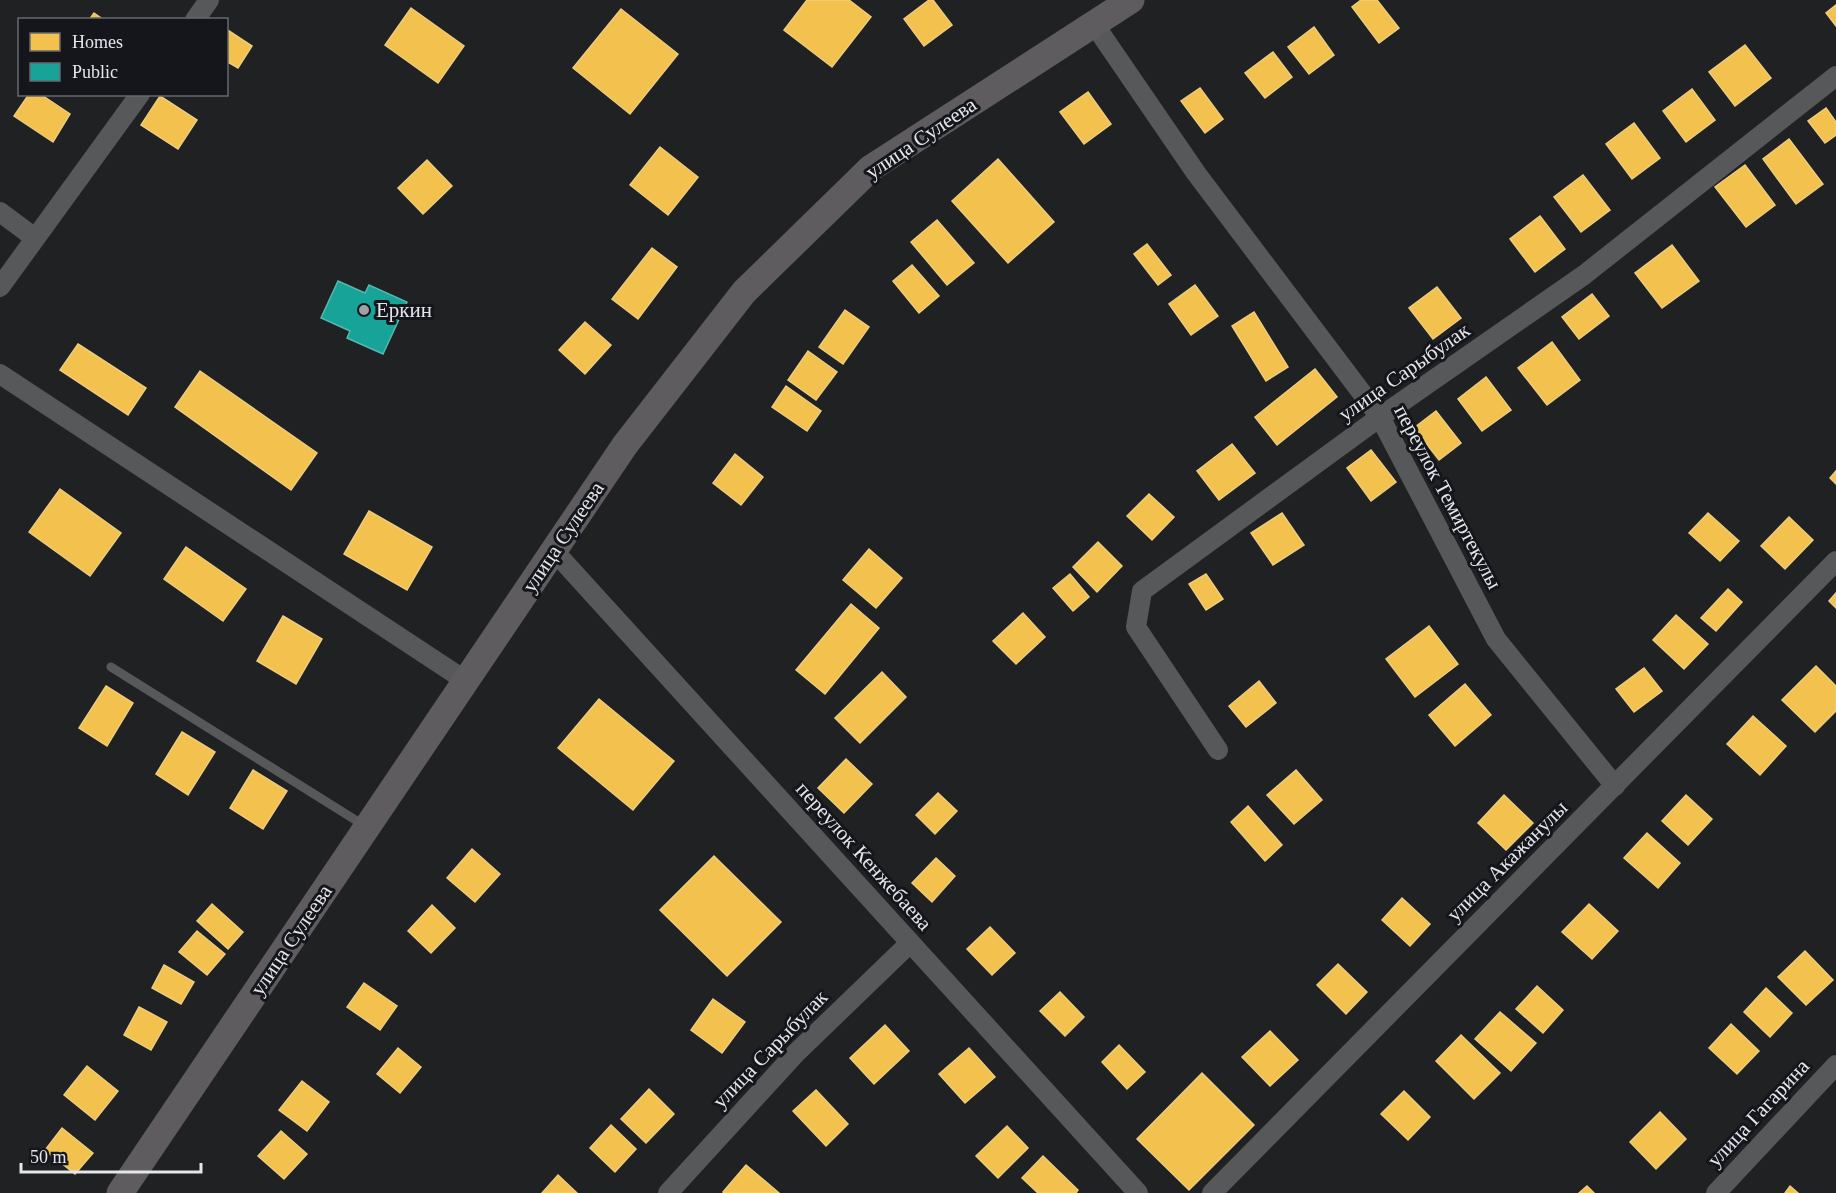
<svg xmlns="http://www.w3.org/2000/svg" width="1836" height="1193" font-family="'Times New Roman',serif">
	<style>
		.homes { fill: #f2c14e; stroke: #eecc7d; stroke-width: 1.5 }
		.public { fill: #17a398; stroke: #54b7b1; stroke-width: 1.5 }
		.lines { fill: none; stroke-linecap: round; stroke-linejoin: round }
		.lane { stroke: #57585a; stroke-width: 9 }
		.street { stroke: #57585a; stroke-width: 20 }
		.secondary { stroke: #5f5c5f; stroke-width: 27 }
		.poi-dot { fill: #9fa1a4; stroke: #14161c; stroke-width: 2 }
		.labels { text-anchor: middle; stroke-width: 6; stroke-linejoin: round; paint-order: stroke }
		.street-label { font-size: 21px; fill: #e4e6ea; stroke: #14161c }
		.poi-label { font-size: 21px; fill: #e4e6ea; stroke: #14161c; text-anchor: start }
	</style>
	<rect width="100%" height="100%" fill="#1f2123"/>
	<g class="homes">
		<polygon points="807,0 849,0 871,17 832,67 784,30"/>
		<polygon points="929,0 933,0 952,25 924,46 904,19"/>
		<polygon points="1361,0 1377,0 1399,28 1379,43 1352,7"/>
		<polygon points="1836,5 1836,26 1826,13"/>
		<polygon points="411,8 464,46 438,83 385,45"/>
		<polygon points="621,9 678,54 630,114 573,68"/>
		<polygon points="94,13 104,20 89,20"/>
		<polygon points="1314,27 1334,55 1309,74 1288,47"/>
		<polygon points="226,29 252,46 238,68 226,61"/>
		<polygon points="1745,45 1771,78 1735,106 1709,72"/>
		<polygon points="1273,52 1292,77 1265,98 1245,73"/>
		<polygon points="1200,88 1223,119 1205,133 1181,101"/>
		<polygon points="1692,89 1715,120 1686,142 1663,111"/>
		<polygon points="1088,92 1111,124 1084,144 1060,112"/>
		<polygon points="29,94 40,94 70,114 53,142 14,116"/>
		<polygon points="160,96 197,120 178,149 141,125"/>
		<polygon points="1826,108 1836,122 1836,135 1825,143 1808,121"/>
		<polygon points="1634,123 1660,158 1632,179 1606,144"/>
		<polygon points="1789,139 1823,184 1796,204 1763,159"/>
		<polygon points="660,147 698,177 668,215 630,185"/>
		<polygon points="998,159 1054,222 1008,263 952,201"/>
		<polygon points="427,160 452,186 423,214 398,188"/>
		<polygon points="1745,165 1775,205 1746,227 1715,187"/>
		<polygon points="1583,175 1610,210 1581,232 1554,197"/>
		<polygon points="1540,216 1565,249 1535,272 1510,239"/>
		<polygon points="937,220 974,263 947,285 911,242"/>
		<polygon points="1147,244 1171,275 1158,285 1134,254"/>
		<polygon points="1672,245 1699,281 1662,308 1635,273"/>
		<polygon points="652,248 677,267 638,319 612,299"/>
		<polygon points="912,265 939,296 919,313 893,281"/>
		<polygon points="1195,285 1218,316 1191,335 1169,304"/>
		<polygon points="1437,287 1461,318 1433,339 1409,308"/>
		<polygon points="1592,294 1609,316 1579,339 1562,317"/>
		<polygon points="845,310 869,327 843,364 819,347"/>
		<polygon points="1254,312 1288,367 1266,381 1232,326"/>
		<polygon points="585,322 611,345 585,374 559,350"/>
		<polygon points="1552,342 1580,380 1547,405 1518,368"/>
		<polygon points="78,344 146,388 128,415 60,370"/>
		<polygon points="808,351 837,372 816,400 788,380"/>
		<polygon points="1315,369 1337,397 1277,445 1255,417"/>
		<polygon points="200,371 317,453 291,490 175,407"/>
		<polygon points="1486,377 1511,410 1482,431 1458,399"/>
		<polygon points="786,386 821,411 807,431 772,407"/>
		<polygon points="1436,411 1461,443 1439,460 1414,428"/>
		<polygon points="1232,444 1255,473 1219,500 1197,471"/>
		<polygon points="1371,450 1396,482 1371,501 1347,468"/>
		<polygon points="735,454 763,477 741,505 713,483"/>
		<polygon points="1836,471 1836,484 1830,478"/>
		<polygon points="60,489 121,533 90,576 29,532"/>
		<polygon points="1149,494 1174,517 1152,540 1127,516"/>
		<polygon points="369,511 432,547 407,590 344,554"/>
		<polygon points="1282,513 1304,545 1273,565 1251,533"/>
		<polygon points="1708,513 1739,541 1720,561 1689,533"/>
		<polygon points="1789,517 1813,540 1785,569 1761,546"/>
		<polygon points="1098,542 1122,566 1097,592 1073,567"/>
		<polygon points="186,547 246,589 223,621 164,579"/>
		<polygon points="869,549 902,578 876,608 843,580"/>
		<polygon points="1070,574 1089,597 1073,611 1053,588"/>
		<polygon points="1206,574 1223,599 1206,610 1189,584"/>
		<polygon points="1728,589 1742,602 1716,631 1701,618"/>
		<polygon points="1836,593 1836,608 1829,601"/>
		<polygon points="851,604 879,628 825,694 796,670"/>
		<polygon points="1023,613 1045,637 1016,664 993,641"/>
		<polygon points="1676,615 1708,644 1684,669 1653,640"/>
		<polygon points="283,616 322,639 296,684 257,661"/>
		<polygon points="1429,626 1458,664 1415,697 1386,659"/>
		<polygon points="1816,666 1836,686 1836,711 1815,732 1782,700"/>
		<polygon points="1644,668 1662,691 1634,712 1616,689"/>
		<polygon points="882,672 906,697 860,743 835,718"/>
		<polygon points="1259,681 1276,703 1246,727 1229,706"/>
		<polygon points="1465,684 1491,715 1455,746 1429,715"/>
		<polygon points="106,686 133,703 107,746 79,728"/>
		<polygon points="599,699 674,761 633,810 558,748"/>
		<polygon points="1753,716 1786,746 1760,775 1727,744"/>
		<polygon points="182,732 215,752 188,795 156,774"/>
		<polygon points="846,759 872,784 844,813 818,788"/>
		<polygon points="253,770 287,791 263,829 230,808"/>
		<polygon points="1296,770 1322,800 1294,824 1267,795"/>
		<polygon points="938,793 957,811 935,834 916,815"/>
		<polygon points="1504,795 1533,823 1506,850 1478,823"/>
		<polygon points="1686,795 1712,819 1688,845 1662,821"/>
		<polygon points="1248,806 1282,845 1265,861 1231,822"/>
		<polygon points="1647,833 1680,863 1658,888 1624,858"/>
		<polygon points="472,849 500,874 475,902 447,878"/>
		<polygon points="714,856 781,922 727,976 660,910"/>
		<polygon points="936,858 955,876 932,902 912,883"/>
		<polygon points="1402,898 1430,924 1410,946 1382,920"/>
		<polygon points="212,904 243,932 228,949 197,921"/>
		<polygon points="1589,904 1618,931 1592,959 1562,932"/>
		<polygon points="432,905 455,928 431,953 408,931"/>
		<polygon points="990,927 1015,953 992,975 967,949"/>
		<polygon points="197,931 225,954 207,975 179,952"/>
		<polygon points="1805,951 1833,980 1806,1005 1778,977"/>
		<polygon points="1338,964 1367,992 1346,1014 1317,985"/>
		<polygon points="164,965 194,982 181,1004 152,988"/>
		<polygon points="364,983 397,1006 380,1030 347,1007"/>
		<polygon points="1537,986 1563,1010 1543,1033 1516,1009"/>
		<polygon points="1766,988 1792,1013 1770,1037 1744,1012"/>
		<polygon points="1060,992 1084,1017 1065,1036 1040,1011"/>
		<polygon points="713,999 745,1022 722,1053 691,1030"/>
		<polygon points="139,1007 167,1022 151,1050 124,1035"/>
		<polygon points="1500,1012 1536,1043 1511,1071 1475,1039"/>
		<polygon points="1731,1024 1759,1051 1737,1074 1709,1048"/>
		<polygon points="885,1025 909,1051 874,1084 850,1058"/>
		<polygon points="1270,1031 1298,1060 1270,1086 1242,1057"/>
		<polygon points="1461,1035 1500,1073 1474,1099 1436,1061"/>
		<polygon points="1119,1045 1145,1072 1127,1089 1102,1062"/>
		<polygon points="398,1048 421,1067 400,1093 377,1074"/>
		<polygon points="969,1048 995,1077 965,1103 939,1074"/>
		<polygon points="87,1066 118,1091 95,1120 64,1095"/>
		<polygon points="1202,1073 1254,1125 1189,1190 1137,1139"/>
		<polygon points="302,1081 329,1102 307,1131 279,1110"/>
		<polygon points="649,1089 674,1114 646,1143 621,1119"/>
		<polygon points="816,1090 848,1124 826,1146 793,1111"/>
		<polygon points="1404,1091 1430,1117 1408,1140 1381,1114"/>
		<polygon points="1660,1112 1686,1139 1656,1169 1630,1142"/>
		<polygon points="611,1125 636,1149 615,1172 590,1148"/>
		<polygon points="1007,1126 1028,1148 998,1178 976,1156"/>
		<polygon points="62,1128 93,1153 75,1174 45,1150"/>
		<polygon points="281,1131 307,1154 284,1179 258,1156"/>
		<polygon points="1043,1156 1078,1190 1076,1193 1038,1193 1022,1178"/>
		<polygon points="746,1165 779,1193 725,1193 723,1192"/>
		<polygon points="558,1175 577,1193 542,1193"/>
		<polygon points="1587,1186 1594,1193 1579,1193"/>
		<polygon points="1790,1186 1798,1193 1785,1193"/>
	</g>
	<polygon class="public" points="338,281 365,293 369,285 407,302 383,354 347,338 350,331 321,318"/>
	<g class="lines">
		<polyline class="lane" points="111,667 365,826"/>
		<g class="street">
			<polyline points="195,20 209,0"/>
			<polyline points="1094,24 1196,173 1380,417 1496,639 1615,786"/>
			<polyline points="0,212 35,238"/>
			<polyline points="0,287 140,94"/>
			<polyline points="0,374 466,681"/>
			<polyline points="554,551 1138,1193"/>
			<polyline points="1218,750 1136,627 1142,591 1380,417 1584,275 1836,76"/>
			<polyline points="668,1193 796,1053 910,943"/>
			<polyline points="1212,1193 1836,561"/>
			<polyline points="1716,1193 1836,1065"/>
		</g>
		<polyline class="secondary" points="120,1193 625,445 744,292 871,168 1131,0"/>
	</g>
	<circle class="poi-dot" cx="364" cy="310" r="6"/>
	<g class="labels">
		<g class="street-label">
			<text transform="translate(921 138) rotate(-34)" y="7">улица Сулеева</text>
			<text transform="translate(1404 372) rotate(-35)" y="7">улица Сарыбулак</text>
			<text transform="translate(1448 497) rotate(62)" y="7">переулок Темиртекулы</text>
			<text transform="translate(563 537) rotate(-56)" y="7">улица Сулеева</text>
			<text transform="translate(864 856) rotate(48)" y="7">переулок Кенжебаева</text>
			<text transform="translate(1507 861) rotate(-45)" y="7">улица Акажанулы</text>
			<text transform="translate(291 940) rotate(-56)" y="7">улица Сулеева</text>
			<text transform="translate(770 1049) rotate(-46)" y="7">улица Сарыбулак</text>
			<text transform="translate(1758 1113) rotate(-47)" y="7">улица Гагарина</text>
		</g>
		<g class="poi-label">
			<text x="376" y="317">Еркин</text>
		</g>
	</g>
	<rect x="18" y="18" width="210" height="78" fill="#14161c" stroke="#67696e" stroke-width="1.5"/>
	<rect x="30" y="33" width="30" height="18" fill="#f2c14e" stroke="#67696e" stroke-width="1.5"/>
	<text x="72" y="48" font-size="18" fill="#e4e6ea">Homes</text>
	<rect x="30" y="63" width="30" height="18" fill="#17a398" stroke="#67696e" stroke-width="1.5"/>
	<text x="72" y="78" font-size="18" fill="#e4e6ea">Public</text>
	<path d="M21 1163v9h180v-9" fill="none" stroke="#e4e6ea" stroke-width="3"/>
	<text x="30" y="1163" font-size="18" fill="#e4e6ea" stroke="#14161c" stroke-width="4.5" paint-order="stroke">50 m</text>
</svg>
